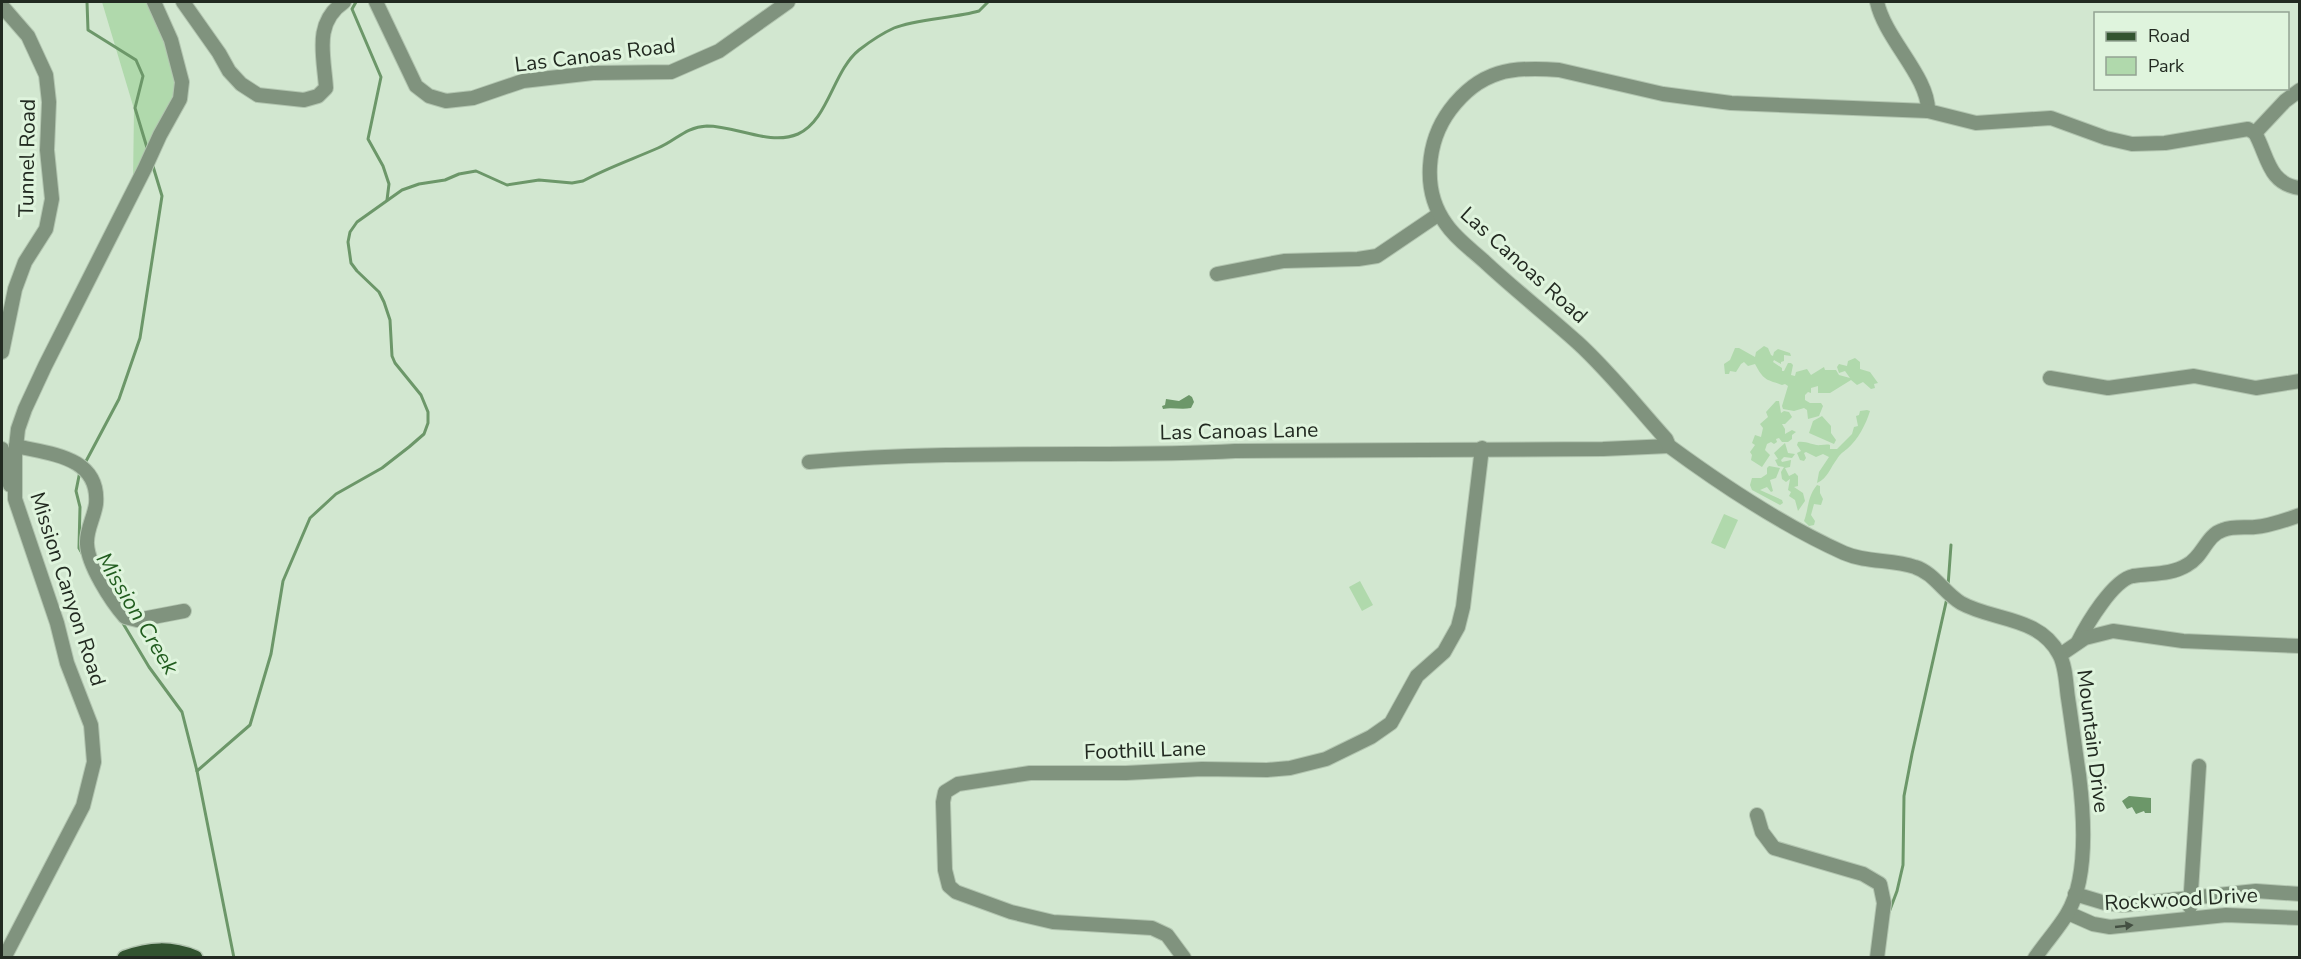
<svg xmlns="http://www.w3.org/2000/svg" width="2301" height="959" font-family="'Nunito Sans',sans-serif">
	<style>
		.green { fill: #b0d9ac }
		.water { fill: #6c9769 }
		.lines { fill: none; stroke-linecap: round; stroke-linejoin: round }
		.stream { stroke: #6c9769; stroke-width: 3 }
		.minor-casing { stroke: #b2c5b0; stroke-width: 16 }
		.major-casing { stroke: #b2c5b0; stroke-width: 18 }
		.minor { stroke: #80937e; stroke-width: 14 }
		.major { stroke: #325430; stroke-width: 15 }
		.oneway { fill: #434f42 }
		.labels { text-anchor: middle; stroke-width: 6; stroke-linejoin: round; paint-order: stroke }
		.street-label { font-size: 21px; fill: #222a21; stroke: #dff4dd }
		.water-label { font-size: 22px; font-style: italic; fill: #205c1e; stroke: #dff4dd }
	</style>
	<rect width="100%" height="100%" fill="#d2e7d0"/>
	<g class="green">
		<polygon points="102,2 154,2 163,19 178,93 133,182 134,109"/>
		<path d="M1764 346 1768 348 1771 355 1773 356 1774 352 1778 349 1790 353 1791 356 1784 355V361L1781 362V364L1774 360 1773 362 1782 368V371H1784L1788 363H1791L1793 365 1791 375 1795 376 1796 372 1807 369 1811 375 1824 367 1825 370H1836L1839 375 1850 378 1845 371 1839 373 1837 367 1839 364 1847 366 1848 361 1855 358 1860 362V369L1870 372 1878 383 1874 384 1875 388 1871 389 1863 382 1857 385 1851 380 1830 393H1818V386L1811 388V393L1808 392 1805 395V400L1810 403H1821L1823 406 1819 416 1808 419 1807 410 1804 408 1794 411 1783 409 1782 406 1788 386 1785 384 1782 385C1766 379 1764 381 1755 364L1748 366 1744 362 1741 364 1736 372 1730 371 1729 374H1725L1724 364 1730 360 1735 348H1739L1755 357 1756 352Z"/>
		<polygon points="1776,401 1779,401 1781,413 1784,411 1789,412 1792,417 1785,424 1782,424 1785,429 1785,434 1792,430 1796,432 1792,435 1792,439 1788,442 1782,442 1779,438 1776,439 1777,442 1774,444 1771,442 1767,444 1765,450 1770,455 1762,467 1751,460 1752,455 1750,452 1755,445 1752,443 1755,435 1761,437 1763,428 1760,424 1768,417 1766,412"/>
		<path d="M1867 410 1870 411C1866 424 1858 440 1847 449 1843 452 1840 454 1837 459 1830 468 1828 478 1817 483L1819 472 1829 457 1823 454 1816 457 1806 452 1804 453 1806 458 1804 461 1800 460 1797 453 1801 451 1797 445 1798 442C1808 441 1813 446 1821 445 1824 445 1827 444 1830 445V449H1837L1852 434 1854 427 1858 426 1856 416 1859 415 1860 411Z"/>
		<polygon points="1822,416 1831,426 1831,433 1836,440 1834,444 1809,433 1813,421"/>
		<polygon points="1785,443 1788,453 1795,454 1792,458 1784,457 1781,460 1782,462 1791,460 1790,467 1785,468 1789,476 1795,473 1798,476 1798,486 1794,487 1803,493 1805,501 1798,511 1795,500 1789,496 1791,492 1788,490 1790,479 1786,482 1782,479 1781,472 1784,467 1778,466 1775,460 1778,459 1774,453"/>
		<polygon points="1769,466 1780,468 1776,478 1770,480 1773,491 1771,492 1767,487 1760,490 1782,500 1783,503 1780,505 1752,490 1750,485 1752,478 1761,478 1767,474 1767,468"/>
		<path d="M1817 485 1820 486V493L1823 499 1821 505 1814 504 1811 515 1815 521 1814 525 1809 526 1804 521C1809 508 1807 497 1817 485Z"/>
		<polygon points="1724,514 1738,520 1725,549 1711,543"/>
		<polygon points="1360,581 1373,605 1362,611 1349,587"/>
	</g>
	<g class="water">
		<path d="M1189 395 1192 397 1194 402 1191 408C1181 410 1172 407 1163 409L1162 406 1165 405 1166 399 1179 401Z"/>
		<polygon points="2129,796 2151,798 2151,813 2145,813 2144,811 2136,814 2132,807 2127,809 2122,801"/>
	</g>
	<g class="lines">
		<g class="stream">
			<polyline points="87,2 88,30 136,60 143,76 135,108 148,151"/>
			<polyline points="356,2 352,9 381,77 368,139 383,166 389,184 387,200"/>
			<polyline points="84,465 119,399 140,338 162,196 152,163"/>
			<polyline points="80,471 76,491 80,507 79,548 83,555"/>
			<polyline points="1948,586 1951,545"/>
			<polyline points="121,620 149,667 182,712 197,771 234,958"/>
			<path d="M197 771 250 725 271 654 283 581 310 518 336 494 382 468 409 447 424 434 428 423V412L421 395 395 363 392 356 390 320 384 302 379 292 357 271 351 263 348 242 350 232 357 222 402 190 419 184 445 180 459 174 476 171 507 185 539 180 572 183 583 181C607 168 633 159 658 148 677 140 685 127 707 126 736 126 770 146 798 134 828 121 833 71 859 50 868 43 883 33 894 28 915 19 955 18 979 11L988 2"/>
			<polyline points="1888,915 1897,891 1903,865 1904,796 1912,754 1947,598"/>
		</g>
		<g class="minor-casing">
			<g id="minor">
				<path d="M183 2 219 53 229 71 241 84 258 95 304 100 318 96 326 88C324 56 313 23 344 2"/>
				<polyline points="376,2 416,86 429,96 446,101 473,98 523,81 593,73 671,72 719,51 788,2"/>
				<path d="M1877 2C1885 39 1929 77 1928 111"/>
				<polyline points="2,6 28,36 46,75 49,102 47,150 52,199 46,229 25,262 15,289 2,352"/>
				<polyline points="2255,133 2285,101 2300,90"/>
				<polyline points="1217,274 1284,261 1358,259 1377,256 1439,214"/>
				<polyline points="2050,378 2108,388 2194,376 2256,388 2300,381"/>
				<path d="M16 446C49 454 100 456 96 504 94 518 86 530 87 544 88 565 111 601 125 617L137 620 184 611"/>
				<polyline points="2,449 10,485"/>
				<path d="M809 462C900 454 992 454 1084 454 1135 454 1185 454 1235 451L1603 449 1669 446"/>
				<path d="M2078 642C2087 624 2113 580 2133 576 2151 573 2171 575 2187 565 2203 557 2206 535 2223 530 2233 526 2244 528 2255 527 2270 526 2286 520 2300 515"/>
				<polyline points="2060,655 2085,638 2113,631 2183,641 2300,646"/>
				<polyline points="1757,815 1762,832 1774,848 1863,874 1880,884 1884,903 1877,958"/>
				<polyline points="2075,894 2105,903 2123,905 2256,891 2300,894"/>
				<polyline points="2190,907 2199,766"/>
				<polyline points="2068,913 2093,924 2110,927 2226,915 2300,918"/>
				<polyline points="4,958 83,806 94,762 91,725 67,663 57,623 15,499 15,456 18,429 25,409 45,366 145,168 160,135 180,99 182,82 171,40 154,2"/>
				<polyline points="1184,958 1167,935 1152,928 1053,922 1011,912 956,892 949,886 945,870 943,802 945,792 958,784 1030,773 1126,773 1202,769 1267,770 1290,768 1326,759 1371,737 1391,723 1417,676 1444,652 1458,627 1463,607 1482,448"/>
				<path d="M2035 958C2045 943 2058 929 2067 914 2089 878 2084 815 2079 775 2075 749 2072 724 2068 698 2066 685 2066 666 2059 654 2039 616 1993 621 1961 603 1944 593 1934 573 1915 567 1892 559 1867 563 1844 553 1784 526 1722 485 1669 446L1666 439C1637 407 1610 372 1577 342 1547 315 1515 290 1485 262 1472 250 1456 239 1446 224 1421 190 1427 141 1450 110 1480 70 1512 66 1559 70L1663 94 1731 103 1928 111 1976 123 2051 118 2106 138 2132 144 2165 143 2248 129 2255 133C2268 156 2268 184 2300 188"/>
			</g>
		</g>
		<g class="major-casing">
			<path id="major" d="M125 958C150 949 171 948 195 958"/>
		</g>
		<use href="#minor" class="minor"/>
		<use href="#major" class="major"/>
	</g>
	<defs><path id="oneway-solid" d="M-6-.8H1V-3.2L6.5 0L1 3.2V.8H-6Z" transform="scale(1.5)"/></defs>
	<use class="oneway" href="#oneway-solid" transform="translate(2124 926) rotate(-6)"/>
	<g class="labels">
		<g class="street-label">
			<text transform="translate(595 55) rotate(-7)" y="7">Las Canoas Road</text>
			<text transform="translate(27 158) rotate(-89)" y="7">Tunnel Road</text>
			<text transform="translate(1524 265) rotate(42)" y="7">Las Canoas Road</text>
			<text transform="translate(1239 431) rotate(-1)" y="7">Las Canoas Lane</text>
			<text transform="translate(68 589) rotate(72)" y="7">Mission Canyon Road</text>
			<text transform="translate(2093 741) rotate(83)" y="7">Mountain Drive</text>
			<text transform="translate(1145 750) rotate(-2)" y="7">Foothill Lane</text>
			<text transform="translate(2181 899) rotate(-3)" y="7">Rockwood Drive</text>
		</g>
		<g class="water-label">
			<text transform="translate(138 613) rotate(59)" y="8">Mission Creek</text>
		</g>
	</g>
	<rect width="2301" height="959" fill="none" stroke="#222a21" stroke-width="6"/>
	<rect x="2094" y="12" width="195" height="78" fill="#dff4dd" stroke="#93a392" stroke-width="1.5"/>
	<rect x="2106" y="32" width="30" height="9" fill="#325430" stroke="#93a392" stroke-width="1.5"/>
	<text x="2148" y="42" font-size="18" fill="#222a21">Road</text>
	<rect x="2106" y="57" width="30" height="18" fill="#b0d9ac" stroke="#93a392" stroke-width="1.5"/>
	<text x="2148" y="72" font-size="18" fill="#222a21">Park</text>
</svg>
